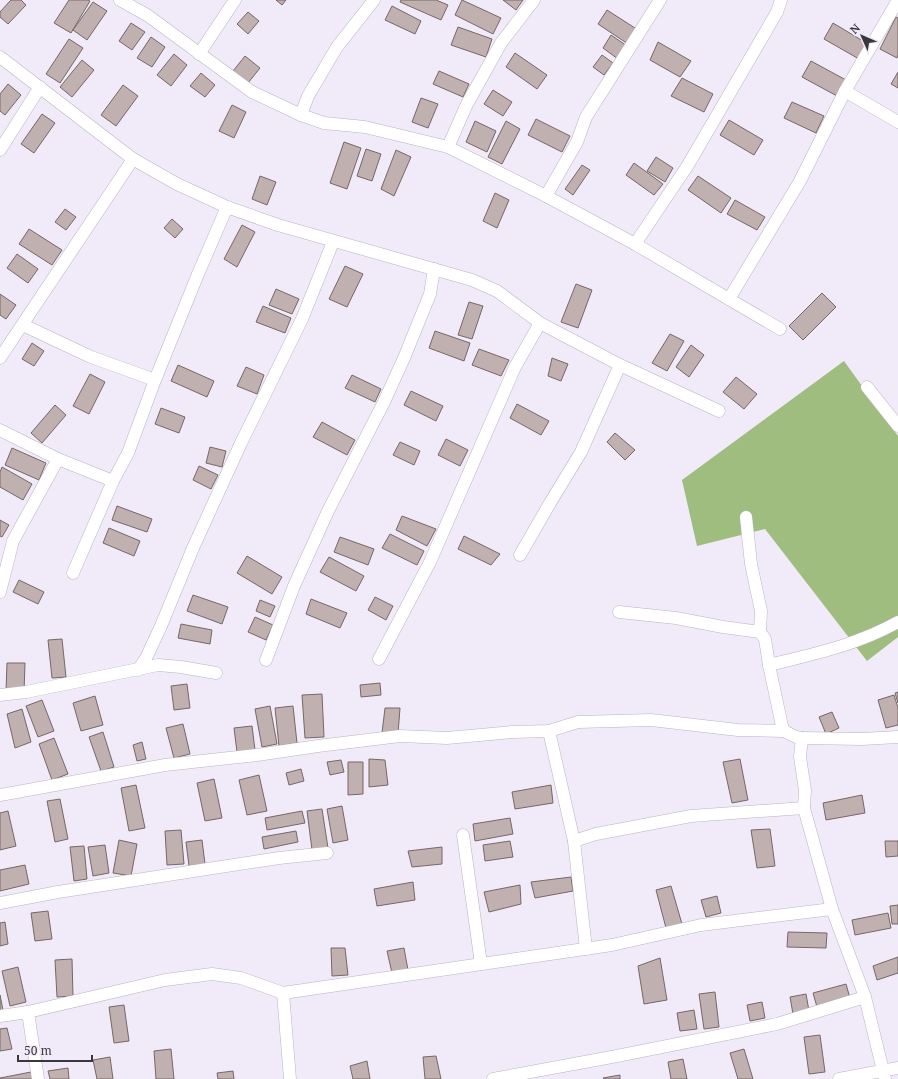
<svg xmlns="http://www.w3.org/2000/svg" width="898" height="1079" font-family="'Noto Serif',serif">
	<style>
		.forest { fill: #9fbd7e }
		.building { fill: #c0b0af; stroke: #766767 }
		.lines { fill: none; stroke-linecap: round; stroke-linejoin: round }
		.minor-casing { stroke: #b9b4c1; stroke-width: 13 }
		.minor { stroke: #fff; stroke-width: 12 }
	</style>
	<rect width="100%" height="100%" fill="#f1ebf9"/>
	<polygon class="forest" points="844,361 898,436 898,637 867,661 765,529 697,546 682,480"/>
	<g class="building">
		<polygon points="11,0 21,0 26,5 8,24 0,17 0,12"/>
		<polygon points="69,0 88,0 90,1 71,33 54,23"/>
		<polygon points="276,0 286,0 282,5"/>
		<polygon points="401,0 436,0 448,5 441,20 400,2"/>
		<polygon points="462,0 501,18 493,34 455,15"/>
		<polygon points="503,0 523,0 516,10"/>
		<polygon points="93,2 107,11 87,40 73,30"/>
		<polygon points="392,6 421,21 415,34 385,20"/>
		<polygon points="607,10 638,30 628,44 598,24"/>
		<polygon points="248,12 259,21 248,34 237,24"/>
		<polygon points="896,17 898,18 898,55 897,58 880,49"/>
		<polygon points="131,23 145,32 132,50 119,41"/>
		<polygon points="833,23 868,44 859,59 824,39"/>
		<polygon points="458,27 492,39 486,57 451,45"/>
		<polygon points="611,35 627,46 618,59 603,48"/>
		<polygon points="151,37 165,47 152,67 137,58"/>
		<polygon points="69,39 83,48 60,83 46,74"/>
		<polygon points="658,42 691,61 680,77 650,60"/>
		<polygon points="515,53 547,75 537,89 506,67"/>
		<polygon points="174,54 187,65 171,86 157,75"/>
		<polygon points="602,55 613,63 604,75 593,67"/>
		<polygon points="245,56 260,68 248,83 233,71"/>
		<polygon points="82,60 94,70 72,97 60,87"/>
		<polygon points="811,61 846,80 837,96 802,77"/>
		<polygon points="439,71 469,84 463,97 433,84"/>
		<polygon points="898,72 898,88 891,84"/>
		<polygon points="201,73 215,85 205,97 190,86"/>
		<polygon points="682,78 713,94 704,112 671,96"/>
		<polygon points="8,84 21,95 5,115 0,111 0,94"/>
		<polygon points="123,85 138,96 116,126 101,115"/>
		<polygon points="493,90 512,102 503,116 484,104"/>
		<polygon points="421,98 438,104 428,128 412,122"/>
		<polygon points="792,102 824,116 816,133 784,118"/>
		<polygon points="232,105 246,112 234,138 219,131"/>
		<polygon points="42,114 55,123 34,153 21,144"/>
		<polygon points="536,119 570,136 562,152 528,135"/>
		<polygon points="729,120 763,140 754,155 720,135"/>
		<polygon points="475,121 496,131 487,152 466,142"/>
		<polygon points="506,121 520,129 502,164 488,157"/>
		<polygon points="344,142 361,148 347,189 330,183"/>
		<polygon points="366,149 381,154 372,181 357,176"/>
		<polygon points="396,150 411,157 394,196 381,189"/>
		<polygon points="656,157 673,168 665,182 647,171"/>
		<polygon points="634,163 663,184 654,195 626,175"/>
		<polygon points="582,165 590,170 573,195 565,189"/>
		<polygon points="260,176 276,182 267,205 252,199"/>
		<polygon points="698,176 731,198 721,213 688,190"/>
		<polygon points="495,193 509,200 497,228 483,221"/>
		<polygon points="735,200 765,217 757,230 727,214"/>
		<polygon points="65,209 76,217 66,230 55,222"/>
		<polygon points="172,219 183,229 175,238 164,228"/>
		<polygon points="242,225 255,232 237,267 224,259"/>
		<polygon points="29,229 62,250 52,265 19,244"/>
		<polygon points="17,254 38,269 28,283 7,268"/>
		<polygon points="345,266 363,274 347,307 329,299"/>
		<polygon points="576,284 592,290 578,328 561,322"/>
		<polygon points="276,289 299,299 292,314 269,305"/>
		<polygon points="822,293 836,307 803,340 789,326"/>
		<polygon points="0,294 16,305 6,319 0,315"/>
		<polygon points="469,302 483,306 472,339 458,335"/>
		<polygon points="263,306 291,318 285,333 256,322"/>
		<polygon points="435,331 470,343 464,361 429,348"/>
		<polygon points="670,334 684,341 667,371 652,363"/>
		<polygon points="32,343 44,351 34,366 22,359"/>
		<polygon points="691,345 704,355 689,377 676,367"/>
		<polygon points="479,349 509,360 501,376 472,365"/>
		<polygon points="552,358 568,364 561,381 548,376"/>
		<polygon points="178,365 214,381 207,397 171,381"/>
		<polygon points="246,367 264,375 257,394 237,386"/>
		<polygon points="90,374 105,382 89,414 73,406"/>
		<polygon points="352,375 381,389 375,402 345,388"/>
		<polygon points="736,377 757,394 744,409 723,392"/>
		<polygon points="411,391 443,406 436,421 404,405"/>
		<polygon points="517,404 549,421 541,435 510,418"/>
		<polygon points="55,405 66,415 42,443 31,433"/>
		<polygon points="161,408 185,417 179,433 155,424"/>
		<polygon points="322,422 355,440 347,455 313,437"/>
		<polygon points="615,433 635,450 625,460 607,442"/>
		<polygon points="446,439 468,450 460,466 438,455"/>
		<polygon points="400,442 420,451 414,465 393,455"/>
		<polygon points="210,447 226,451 222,467 206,463"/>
		<polygon points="12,448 46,463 39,480 5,465"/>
		<polygon points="199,466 218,475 211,489 193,480"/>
		<polygon points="2,467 32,484 23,500 0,487 0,472"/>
		<polygon points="117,506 152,519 147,532 112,520"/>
		<polygon points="402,516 436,529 427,546 396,530"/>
		<polygon points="0,520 9,525 2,537 0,536"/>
		<polygon points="109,528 140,541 134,556 103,543"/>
		<polygon points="390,534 424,551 417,565 382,548"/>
		<polygon points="464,536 500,554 491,565 458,549"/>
		<polygon points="340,537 374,549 368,565 334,552"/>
		<polygon points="247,556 282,577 272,594 237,573"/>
		<polygon points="329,557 364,576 356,591 320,572"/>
		<polygon points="19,580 44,592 38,604 13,592"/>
		<polygon points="193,595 228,607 222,624 187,611"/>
		<polygon points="375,597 393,606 386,620 368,610"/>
		<polygon points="311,599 347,613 340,628 306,614"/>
		<polygon points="260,600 275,606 270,617 256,611"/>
		<polygon points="255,617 273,625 266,640 248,632"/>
		<polygon points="181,624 212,630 210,644 178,638"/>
		<polygon points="62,639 66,677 52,678 48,640"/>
		<polygon points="7,663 25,663 24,692 6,691"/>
		<polygon points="380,683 381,695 361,697 360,685"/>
		<polygon points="187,684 190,708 174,710 171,686"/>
		<polygon points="898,692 898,703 895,693"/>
		<polygon points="322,694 324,737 305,738 302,695"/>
		<polygon points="894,695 898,708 898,725 886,728 878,700"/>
		<polygon points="95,696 103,725 81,731 73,703"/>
		<polygon points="42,700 54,731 38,737 26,706"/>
		<polygon points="270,706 277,744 262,747 255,709"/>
		<polygon points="293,706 297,743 279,746 275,708"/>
		<polygon points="385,708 400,708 398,734 382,733"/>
		<polygon points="22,709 31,742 15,748 7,714"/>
		<polygon points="832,712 839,728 826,734 819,717"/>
		<polygon points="183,724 190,754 174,758 166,728"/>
		<polygon points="252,726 255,750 237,752 234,728"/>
		<polygon points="103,732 114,767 101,771 89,737"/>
		<polygon points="54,738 68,774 52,780 39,744"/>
		<polygon points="142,742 146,759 137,761 133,745"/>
		<polygon points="369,759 385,760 388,785 369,787"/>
		<polygon points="740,759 748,800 732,803 723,762"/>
		<polygon points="341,760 344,772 330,775 327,762"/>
		<polygon points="348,762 363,762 363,794 348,795"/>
		<polygon points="301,769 304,781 289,785 286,773"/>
		<polygon points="259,775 267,811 247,815 239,780"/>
		<polygon points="214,779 222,818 205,821 197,783"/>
		<polygon points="136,785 145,828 129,831 121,788"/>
		<polygon points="551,785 553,803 515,809 512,792"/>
		<polygon points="862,795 865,813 826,820 823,803"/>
		<polygon points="60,799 68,839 55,842 47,801"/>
		<polygon points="342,806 348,840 333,843 327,809"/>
		<polygon points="322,809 328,848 312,850 307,811"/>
		<polygon points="8,811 16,846 0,850 0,813"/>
		<polygon points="302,811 305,823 267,830 265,818"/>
		<polygon points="510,818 513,834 475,841 473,824"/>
		<polygon points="770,829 775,866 757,868 751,830"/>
		<polygon points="181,830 184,864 167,865 165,831"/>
		<polygon points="296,831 298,842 264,849 262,837"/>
		<polygon points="119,840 137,844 131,876 113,873"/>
		<polygon points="202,840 205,864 189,866 186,842"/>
		<polygon points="510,841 513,857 485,861 483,845"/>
		<polygon points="885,841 898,841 898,856 886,857"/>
		<polygon points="105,845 109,873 93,876 88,847"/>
		<polygon points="84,846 87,879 74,881 70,847"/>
		<polygon points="442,847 442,864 412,867 408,851"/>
		<polygon points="25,865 29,884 0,891 0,870"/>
		<polygon points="571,877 573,891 535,898 531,882"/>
		<polygon points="413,882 415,900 377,906 374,889"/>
		<polygon points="520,885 521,904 489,912 484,892"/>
		<polygon points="671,886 682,924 666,928 656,890"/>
		<polygon points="717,896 721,913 706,917 701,900"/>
		<polygon points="898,905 898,924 892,924 890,906"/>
		<polygon points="48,911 52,939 35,941 31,913"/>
		<polygon points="888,913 891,928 855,935 852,920"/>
		<polygon points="5,922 8,944 0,946 0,923"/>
		<polygon points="788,932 827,933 826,948 787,947"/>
		<polygon points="331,948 345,948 348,975 332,976"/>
		<polygon points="404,948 408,970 392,973 387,951"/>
		<polygon points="898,957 898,973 877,980 873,966"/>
		<polygon points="660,958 667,1000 644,1004 638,966"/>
		<polygon points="72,959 73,996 57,997 55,960"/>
		<polygon points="18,967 26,1002 10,1006 2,971"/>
		<polygon points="846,984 850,998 817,1007 813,993"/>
		<polygon points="715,992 719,1027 704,1029 699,994"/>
		<polygon points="806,994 809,1011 793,1014 790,997"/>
		<polygon points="0,995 3,1010 0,1011"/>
		<polygon points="762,1002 765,1018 750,1021 747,1005"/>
		<polygon points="124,1005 129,1041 114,1043 109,1007"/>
		<polygon points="694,1010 697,1029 680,1031 677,1013"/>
		<polygon points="7,1028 12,1049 0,1051 0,1029"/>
		<polygon points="820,1035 825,1072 809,1074 804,1037"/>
		<polygon points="171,1049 174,1079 156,1079 154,1051"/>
		<polygon points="744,1049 753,1079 738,1079 730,1053"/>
		<polygon points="436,1056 441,1079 425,1079 423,1057"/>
		<polygon points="110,1057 113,1079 97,1079 93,1060"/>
		<polygon points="683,1059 687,1079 671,1079 668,1062"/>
		<polygon points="367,1061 370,1079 353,1079 350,1066"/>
		<polygon points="68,1068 69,1079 50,1079 48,1071"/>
		<polygon points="233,1071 234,1079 218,1079 217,1073"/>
		<polygon points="31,1072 32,1079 0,1079 0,1078"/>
		<polygon points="620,1075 620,1079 604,1079 603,1078"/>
	</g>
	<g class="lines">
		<g class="minor-casing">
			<g id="minor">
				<polyline points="120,0 147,15 252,92 301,115 324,123 365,127 448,147 546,196 635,244 780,329"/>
				<polyline points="199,54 235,0"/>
				<polyline points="0,57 133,159 177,184 227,207 278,225 472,280 497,291 540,323 620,365 581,452 550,503 520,555"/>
				<polyline points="845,91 898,122"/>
				<polyline points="301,115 308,96 337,47 374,0"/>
				<polyline points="448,147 467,104 501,43 534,0"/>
				<polyline points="0,150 40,87"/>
				<polyline points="546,196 577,142 586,117 660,0"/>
				<polyline points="635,244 688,165 777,12 781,0"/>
				<polyline points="729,299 800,181 845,91 898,0"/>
				<polyline points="23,325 91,357 155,380"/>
				<polyline points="0,358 133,159"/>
				<polyline points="620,365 719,411"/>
				<polyline points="867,387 898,426"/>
				<polyline points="0,430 58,459 113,481"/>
				<polyline points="746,517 751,564 761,611 760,632"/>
				<polyline points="73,573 113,481 128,453 155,380 198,274 227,207"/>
				<polyline points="0,592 13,541 58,459"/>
				<polyline points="619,612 676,618 723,627 760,632 765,639 769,665 782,726 784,731 796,737 802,738"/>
				<polyline points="379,659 430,562 515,367 540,323"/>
				<polyline points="266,660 294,586 328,511 384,402 404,358 430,294 434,269"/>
				<path d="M769 665C814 654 857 645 898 622"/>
				<polyline points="138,670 146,658 161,626 193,548 241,443 302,319 333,242"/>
				<polyline points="0,695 26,692 158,665 181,667 216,673"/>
				<polyline points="549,731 574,841 586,949"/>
				<polyline points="0,795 165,765 257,755 318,746 400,736 447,738 512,732 549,731 578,722 651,720 738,730 784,731"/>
				<polyline points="463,835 481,964"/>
				<polyline points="574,841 596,834 691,816 804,808"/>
				<polyline points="0,903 58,892 279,858 327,853"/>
				<polyline points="283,993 290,1079"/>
				<polyline points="28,1012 38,1079"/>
				<polyline points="0,1016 28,1012 165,980 212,974 241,978 283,993 612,945 701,925 832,909"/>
				<polyline points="493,1079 617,1056 777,1024 865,997"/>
				<polyline points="839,1079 898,1068"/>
				<polyline points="885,1079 865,997 832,909 804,808 805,790 800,757 802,738 862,739 898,737"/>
			</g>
		</g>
		<use href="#minor" class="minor"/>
	</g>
	<g transform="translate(862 36) rotate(315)" stroke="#f1ebf9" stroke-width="3" paint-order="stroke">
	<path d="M0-3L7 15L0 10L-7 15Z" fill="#39373d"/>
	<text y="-6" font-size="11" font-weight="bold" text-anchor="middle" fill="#39373d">N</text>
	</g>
	<path d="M18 1055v6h74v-6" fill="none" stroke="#39373d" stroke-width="2"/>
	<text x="24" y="1055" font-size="12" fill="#39373d" stroke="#f1ebf9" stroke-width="3" paint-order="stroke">50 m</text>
</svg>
